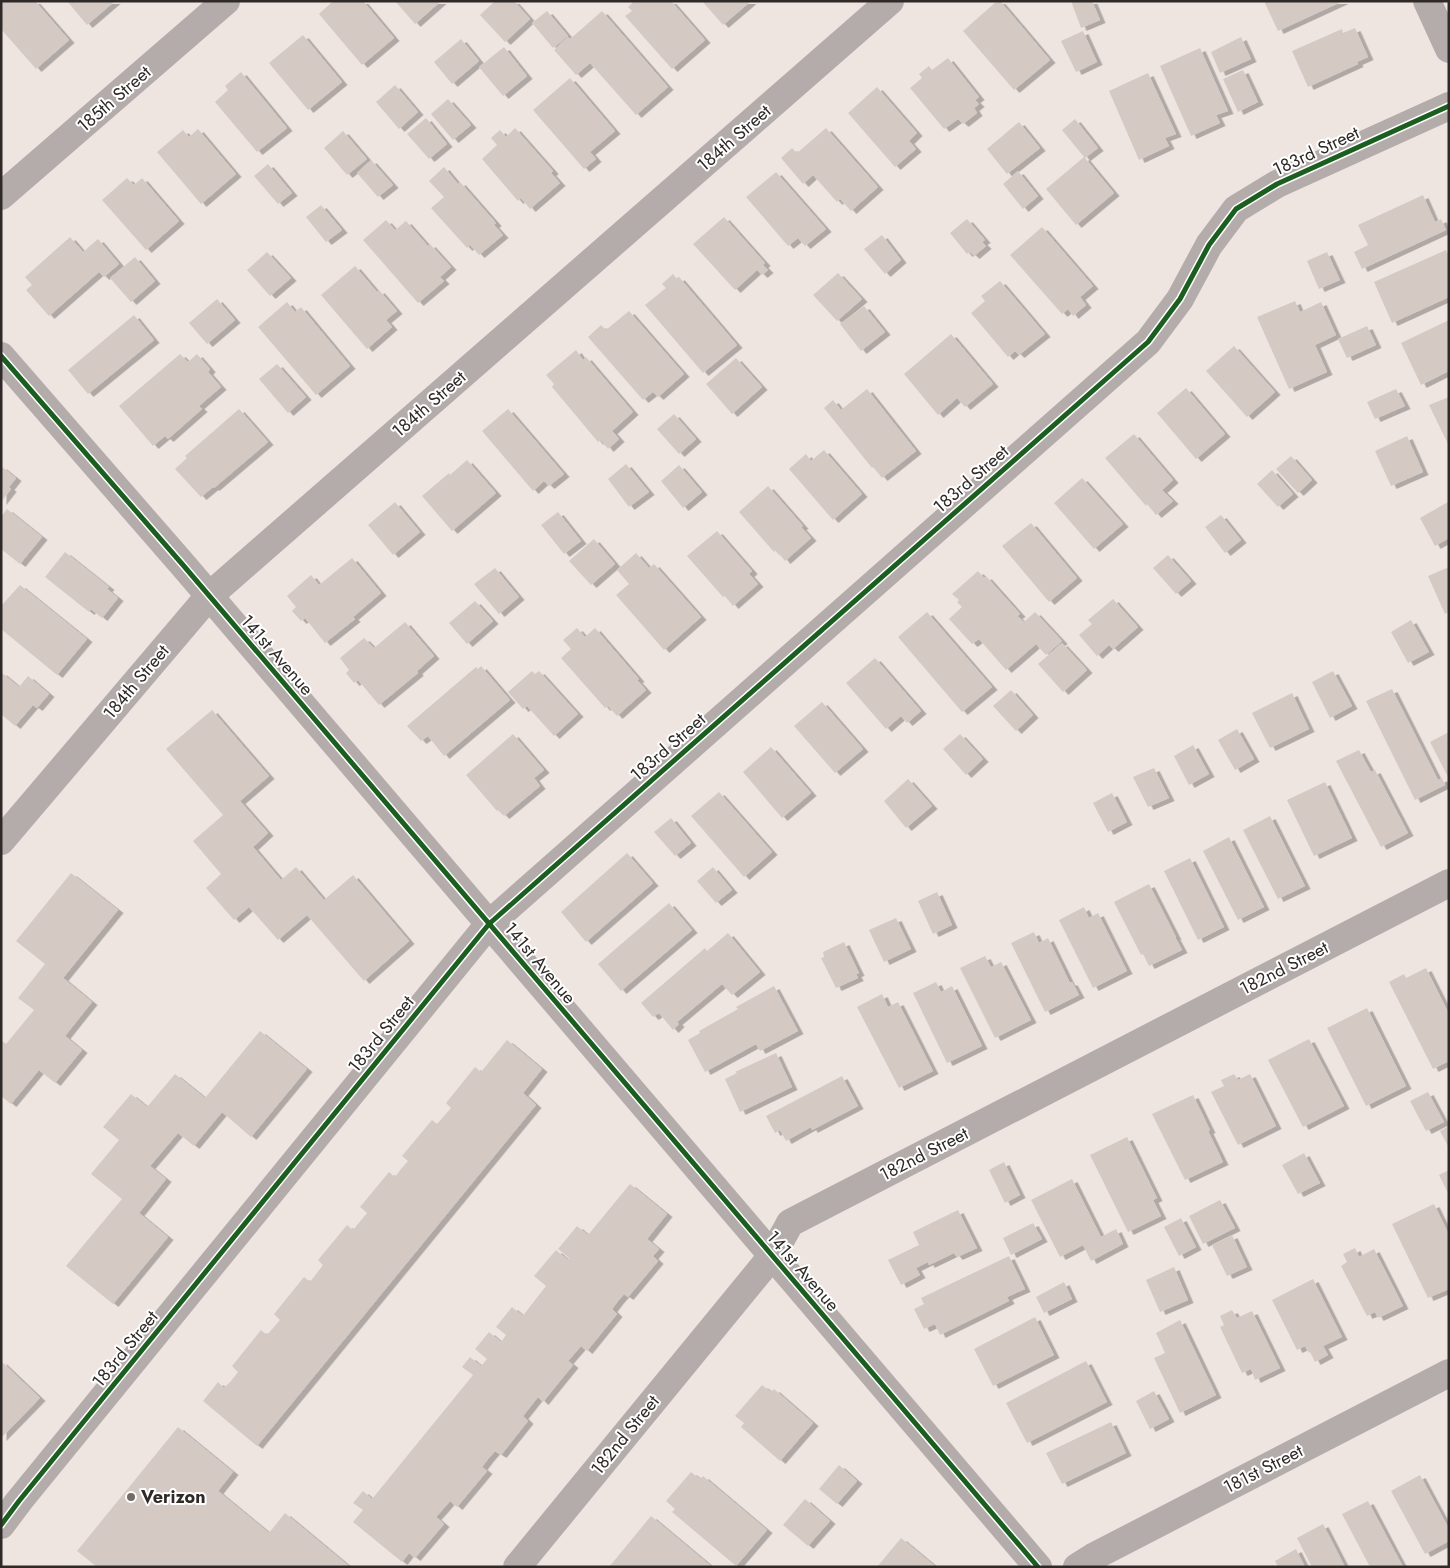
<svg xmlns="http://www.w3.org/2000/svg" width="1450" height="1568" font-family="Jost,sans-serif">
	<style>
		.building { fill: #d5c9c4; filter: url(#shadow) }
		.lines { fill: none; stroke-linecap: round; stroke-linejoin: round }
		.minor { stroke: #b3acab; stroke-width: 28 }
		.cycleway-casing { stroke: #fff; stroke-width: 8 }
		.cycleway { stroke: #1b5e20; stroke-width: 5 }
		.poi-dot { fill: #726b68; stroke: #fff; stroke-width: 2 }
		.labels { text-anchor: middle; stroke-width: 4; stroke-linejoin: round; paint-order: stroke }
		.street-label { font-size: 18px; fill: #2f2a27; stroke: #fff }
		.poi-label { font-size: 18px; font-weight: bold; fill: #2f2a27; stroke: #fff; text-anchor: start }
	</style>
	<defs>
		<filter id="shadow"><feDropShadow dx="5.5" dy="3" stdDeviation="0" flood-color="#0004"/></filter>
	</defs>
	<rect width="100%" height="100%" fill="#eee5e1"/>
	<g class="building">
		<polygon points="2,1 35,1 69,40 36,69 1,29"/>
		<polygon points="67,1 115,1 87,25"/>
		<polygon points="333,1 363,1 394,38 362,65 319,14"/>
		<polygon points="395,1 441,1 415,24"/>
		<polygon points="495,1 514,1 530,19 505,42 480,15"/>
		<polygon points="634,1 671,1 705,40 672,69 625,16 632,11 628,7"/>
		<polygon points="702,1 751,1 723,25"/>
		<polygon points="997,1 1000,1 1050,60 1014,90 963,31"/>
		<polygon points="1071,1 1092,1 1100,20 1081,28"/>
		<polygon points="1264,1 1343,1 1278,31"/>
		<polygon points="547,11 568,36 553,48 532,23"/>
		<polygon points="602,11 668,87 636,115 590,63 576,75 554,50 568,37 570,39"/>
		<polygon points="1355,28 1368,57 1357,62 1358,64 1308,87 1292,51 1342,29 1343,33"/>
		<polygon points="1083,31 1097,62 1076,72 1061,41"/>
		<polygon points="303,35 342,82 308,110 269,63"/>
		<polygon points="1241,37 1251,59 1220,73 1211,52"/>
		<polygon points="461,39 479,61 452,84 434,62"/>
		<polygon points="504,47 527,76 503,96 479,67"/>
		<polygon points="1200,48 1228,111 1216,115 1220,123 1191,136 1160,66"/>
		<polygon points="948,58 979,97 975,100 979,104 974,108 977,113 963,124 958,119 944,129 910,88 922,78 919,74 929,66 932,70"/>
		<polygon points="1243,70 1258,102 1238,112 1223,79"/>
		<polygon points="241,72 287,128 257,152 215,102 228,90 225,86"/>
		<polygon points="1148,73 1176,134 1165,138 1169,146 1139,160 1109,91"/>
		<polygon points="570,78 615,131 590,152 596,159 584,169 533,110"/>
		<polygon points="395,85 418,112 399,129 376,102"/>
		<polygon points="877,87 917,133 909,141 916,149 895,167 848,113"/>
		<polygon points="448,99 471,125 453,140 431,114"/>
		<polygon points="426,118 447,144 429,159 407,134"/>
		<polygon points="1075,119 1098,148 1085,158 1114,193 1076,225 1046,189 1084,157 1062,130"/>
		<polygon points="1019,122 1040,148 1007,174 987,149"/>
		<polygon points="515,128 553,171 551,173 560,183 530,209 521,198 518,201 482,159 497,145 491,138 500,130 506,137"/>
		<polygon points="826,128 878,187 851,211 840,199 837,202 813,175 803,184 781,158 792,148 797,153"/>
		<polygon points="198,129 236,174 201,204 157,152 183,130 189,137"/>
		<polygon points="343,131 367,159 347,175 324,148"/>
		<polygon points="371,160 393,185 378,197 357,173"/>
		<polygon points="268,164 292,193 278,204 254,176"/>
		<polygon points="444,167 458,184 460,182 496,223 494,225 503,235 479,255 470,245 467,248 431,208 444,197 429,181"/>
		<polygon points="1018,171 1038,196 1023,209 1003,184"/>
		<polygon points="776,172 826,229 805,246 798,238 788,246 746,197"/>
		<polygon points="127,178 134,185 142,178 179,221 146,250 102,200"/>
		<polygon points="1423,195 1435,222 1441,219 1446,230 1362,269 1354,252 1368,245 1358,225"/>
		<polygon points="321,205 342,230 326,242 306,217"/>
		<polygon points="724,217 765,263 763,265 768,270 762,275 757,270 735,290 693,244"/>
		<polygon points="967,219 985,240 982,242 986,246 974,256 970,252 967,254 950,233"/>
		<polygon points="386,220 395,230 406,221 428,246 430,244 451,267 440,277 444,281 418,303 363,240"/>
		<polygon points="1042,227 1093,286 1080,297 1086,305 1073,316 1068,309 1062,314 1010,255"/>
		<polygon points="882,235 901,260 885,274 864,249"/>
		<polygon points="70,237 83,252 98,239 119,264 104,277 99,272 49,316 26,290 32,285 25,277"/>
		<polygon points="1446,250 1449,256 1449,297 1392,323 1374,282"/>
		<polygon points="267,252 291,278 270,296 247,270"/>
		<polygon points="1327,252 1340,280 1319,289 1307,261"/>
		<polygon points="135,257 155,281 131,302 110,278"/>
		<polygon points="355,266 377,292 379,290 397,311 386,320 392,327 367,349 321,295"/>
		<polygon points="838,273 862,299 837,321 813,295"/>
		<polygon points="673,274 677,279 679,277 737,345 703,373 645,305 666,288 662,284"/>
		<polygon points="1000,281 1045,334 1019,355 1015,351 1008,357 971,313 985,301 981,296"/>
		<polygon points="217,299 235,320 207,344 189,323"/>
		<polygon points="1295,301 1300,312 1321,302 1336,335 1315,345 1327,372 1289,389 1257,317"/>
		<polygon points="287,302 295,312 301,307 350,366 316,395 258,327"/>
		<polygon points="864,306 885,332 861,351 840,324"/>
		<polygon points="629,311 684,374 658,397 653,392 643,400 588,337 601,325 606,330"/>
		<polygon points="134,315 154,340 88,394 68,370"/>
		<polygon points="1449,320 1449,371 1421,385 1401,343"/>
		<polygon points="1367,326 1376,345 1347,358 1338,339"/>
		<polygon points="951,334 993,384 965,407 957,398 938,415 904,374"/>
		<polygon points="1234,346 1275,392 1247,417 1206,371"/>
		<polygon points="576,350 583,360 586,357 633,412 612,431 619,439 608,449 601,440 598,442 552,387 554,384 546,375"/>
		<polygon points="180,354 188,362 197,354 210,369 208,372 221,387 199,406 202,409 168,439 165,436 153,446 119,406"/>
		<polygon points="736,358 762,387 732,414 706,384"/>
		<polygon points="277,364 306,397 288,413 259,379"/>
		<polygon points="1186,388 1225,434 1196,459 1157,413"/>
		<polygon points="867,389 916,451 882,478 873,467 872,468 824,408 833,400 841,410"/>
		<polygon points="1396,389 1405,406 1375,419 1367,402"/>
		<polygon points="1449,397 1449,446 1429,405"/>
		<polygon points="239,409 268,442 214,488 213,487 201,497 175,469 187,458 185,456"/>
		<polygon points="508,409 564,474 549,486 544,481 533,491 482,431"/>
		<polygon points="674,414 696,439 679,454 657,429"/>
		<polygon points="1134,434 1173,480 1162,490 1173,501 1156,515 1147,504 1146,506 1105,458"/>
		<polygon points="1407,436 1423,472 1391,486 1375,451"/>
		<polygon points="824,450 862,494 833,520 789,469 806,454 811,461"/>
		<polygon points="1291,456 1312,480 1298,493 1276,469"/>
		<polygon points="467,460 496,493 452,531 422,496 449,473 450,475"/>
		<polygon points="626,464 649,492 629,507 608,479"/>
		<polygon points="679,465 702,492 683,508 661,481"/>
		<polygon points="1,466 16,478 9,487 11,489 1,502"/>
		<polygon points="1272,470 1293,494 1278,507 1257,484"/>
		<polygon points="1082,478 1123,524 1094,549 1054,503"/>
		<polygon points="768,486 803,526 801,527 811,538 785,561 776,550 774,552 739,512"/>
		<polygon points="395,502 420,532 393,555 368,525"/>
		<polygon points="1448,502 1449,538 1435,546 1420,518"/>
		<polygon points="7,509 42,537 20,564 1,549 1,517"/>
		<polygon points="558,512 581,541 564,554 541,525"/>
		<polygon points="1221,515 1241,540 1225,553 1205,527"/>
		<polygon points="1031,523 1077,578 1049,602 1002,546"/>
		<polygon points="717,531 752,571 749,574 758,584 733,606 725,596 723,597 687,556"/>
		<polygon points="594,539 615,564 591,585 569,561"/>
		<polygon points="65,552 109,587 107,589 118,598 102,618 91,609 89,612 45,577"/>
		<polygon points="636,553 649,568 654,564 701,617 664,650 616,595 629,584 617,570"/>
		<polygon points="1168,555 1191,581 1176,594 1153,568"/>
		<polygon points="352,558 381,593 353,617 355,619 325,643 305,618 301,621 292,611 296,607 287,596 311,575 319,585"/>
		<polygon points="1449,567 1449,612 1445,614 1428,576"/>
		<polygon points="495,568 519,597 499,614 474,584"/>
		<polygon points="978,571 984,578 986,576 1020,614 1017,616 1024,622 1035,612 1062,641 1046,655 1036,644 1006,670 979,639 972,644 949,619 962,607 957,602 959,600 952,594"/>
		<polygon points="20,585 87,639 57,675 1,629 1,606"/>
		<polygon points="1113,599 1138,627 1113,649 1109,645 1097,656 1079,635 1092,624 1088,620"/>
		<polygon points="475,601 493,621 467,644 449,623"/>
		<polygon points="927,612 992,687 962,712 898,637"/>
		<polygon points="1411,620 1429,652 1408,663 1391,632"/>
		<polygon points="405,622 434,656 417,671 418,673 379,705 358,680 354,683 346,673 349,670 340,658 364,638 374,648"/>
		<polygon points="577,628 585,637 595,628 639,679 637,680 646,690 617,716 608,706 605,708 561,658 571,649 563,640"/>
		<polygon points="1062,643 1087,670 1063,692 1038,664"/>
		<polygon points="875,658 921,711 907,723 901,716 886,729 846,683"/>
		<polygon points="481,666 510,700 444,756 428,736 421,741 407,726 476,667 478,669"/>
		<polygon points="532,671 535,674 539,671 578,714 554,736 527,706 523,709 508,692"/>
		<polygon points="1333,671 1352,706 1330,718 1312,682"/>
		<polygon points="1,672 19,687 28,676 49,694 37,708 33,705 15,726 1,714"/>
		<polygon points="1392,689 1438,780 1442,778 1445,785 1415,800 1366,701"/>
		<polygon points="1011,690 1033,715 1016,731 993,706"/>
		<polygon points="1292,693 1309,729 1270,748 1252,713"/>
		<polygon points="822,702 863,749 835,773 794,726"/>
		<polygon points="212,710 269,776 240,801 268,833 253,847 281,880 296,867 324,900 353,875 409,941 364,981 307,915 278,940 249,907 234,920 206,888 221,874 193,841 223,815 166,749"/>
		<polygon points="1237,729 1254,759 1235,770 1218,740"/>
		<polygon points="1449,732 1449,779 1430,742"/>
		<polygon points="513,734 544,770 534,778 540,786 504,816 498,810 497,811 466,775"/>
		<polygon points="960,734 983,759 966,775 943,749"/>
		<polygon points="1193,745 1209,774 1189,785 1174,756"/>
		<polygon points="771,747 811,793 782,818 743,772"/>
		<polygon points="1359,750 1371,772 1375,770 1408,833 1381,847 1336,761"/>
		<polygon points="1154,768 1169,798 1148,807 1133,777"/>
		<polygon points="908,779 932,806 906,828 884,801"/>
		<polygon points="1325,782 1352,838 1314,856 1287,800"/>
		<polygon points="719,792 772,852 744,877 691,816"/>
		<polygon points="1112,793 1127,822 1108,832 1093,803"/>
		<polygon points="1270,816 1305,886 1278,899 1243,830"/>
		<polygon points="671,818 691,843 675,856 654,832"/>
		<polygon points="1229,837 1264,907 1238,920 1203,851"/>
		<polygon points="627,853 653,883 586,942 561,912"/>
		<polygon points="1190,858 1224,927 1198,940 1164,871"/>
		<polygon points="713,867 732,890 716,903 697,881"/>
		<polygon points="71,873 118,910 63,978 92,1002 65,1036 82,1050 55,1083 39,1070 11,1104 1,1096 1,1040 6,1044 34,1010 18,998 45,964 16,941"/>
		<polygon points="1149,884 1176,937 1175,937 1182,950 1149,966 1143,954 1141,955 1114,902"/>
		<polygon points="937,892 952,925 933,934 918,901"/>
		<polygon points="669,903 692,930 621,991 598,964"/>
		<polygon points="1084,907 1089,918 1098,913 1127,971 1093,988 1059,920"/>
		<polygon points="896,918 911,949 884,962 869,930"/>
		<polygon points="1034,932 1039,943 1048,938 1070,983 1072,982 1079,995 1045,1012 1011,943"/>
		<polygon points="728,933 760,972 732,995 722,984 677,1022 679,1024 673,1030 659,1013 653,1017 641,1003 705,948 707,951"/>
		<polygon points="844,942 859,973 856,974 858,978 836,988 821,958 824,957 823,952"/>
		<polygon points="985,956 991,967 1001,962 1031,1020 995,1038 960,968"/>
		<polygon points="1426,968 1449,1014 1449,1061 1433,1069 1389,982 1404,974 1406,978"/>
		<polygon points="936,982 941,992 952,986 982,1046 947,1063 913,993"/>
		<polygon points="774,986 798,1031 760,1051 756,1044 705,1072 688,1040 700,1033 699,1031 738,1009 736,1007"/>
		<polygon points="882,994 888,1007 898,1002 933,1071 899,1088 857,1007"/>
		<polygon points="1367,1008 1406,1086 1366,1106 1327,1028"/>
		<polygon points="260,1031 307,1069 251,1137 222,1112 194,1146 178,1133 150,1166 166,1179 139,1213 168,1237 113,1304 66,1266 122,1199 91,1174 119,1140 103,1127 131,1094 147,1107 175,1074 205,1098"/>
		<polygon points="1309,1039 1344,1106 1303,1127 1268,1060"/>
		<polygon points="507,1040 542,1069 523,1093 536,1105 257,1446 203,1401 218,1382 224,1388 231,1381 238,1372 232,1366 261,1330 267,1335 280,1320 274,1314 304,1277 310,1282 323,1265 318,1260 347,1225 353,1230 367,1213 360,1207 389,1172 395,1177 401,1169 408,1161 402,1156 432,1120 437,1124 451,1108 446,1103 475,1067 481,1072"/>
		<polygon points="776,1053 792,1087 740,1112 725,1079 737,1073 735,1072"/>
		<polygon points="1234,1074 1238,1080 1250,1074 1276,1126 1238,1145 1211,1092 1224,1086 1221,1080"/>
		<polygon points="842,1076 858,1106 812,1130 811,1127 786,1141 780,1130 775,1133 766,1116"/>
		<polygon points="1428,1092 1444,1122 1426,1131 1410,1101"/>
		<polygon points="1193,1095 1210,1130 1208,1131 1223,1162 1185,1180 1152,1114"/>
		<polygon points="1449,1126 1449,1148 1440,1131"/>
		<polygon points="1127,1137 1157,1198 1153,1200 1161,1216 1128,1232 1090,1155"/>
		<polygon points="1304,1153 1320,1183 1298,1194 1282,1165"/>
		<polygon points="1004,1162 1020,1195 1005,1203 989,1170"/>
		<polygon points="1449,1170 1449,1195 1439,1175"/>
		<polygon points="1072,1179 1101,1237 1116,1229 1123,1244 1091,1261 1083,1245 1060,1257 1031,1200"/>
		<polygon points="630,1184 667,1214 647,1239 659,1249 653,1256 658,1261 628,1297 624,1294 618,1301 612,1309 617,1314 587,1351 581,1346 568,1361 573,1365 543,1402 538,1397 523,1416 528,1421 501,1455 495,1451 488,1459 482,1467 487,1471 457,1507 450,1501 444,1508 436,1517 444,1524 415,1558 409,1553 402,1562 353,1522 363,1510 353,1503 363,1491 372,1499 473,1375 462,1367 470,1357 481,1366 487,1359 475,1349 489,1332 501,1342 506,1335 496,1327 512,1307 523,1316 525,1313 546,1286 534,1276 556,1250 568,1260 569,1258 558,1249 577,1226 588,1235"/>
		<polygon points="1220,1200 1235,1228 1203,1244 1189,1216"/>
		<polygon points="1434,1204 1449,1235 1449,1289 1428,1298 1392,1224"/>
		<polygon points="958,1210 977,1248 957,1257 954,1253 929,1265 928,1262 916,1268 920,1275 901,1285 888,1260 919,1245 913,1232"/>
		<polygon points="1181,1218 1196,1247 1179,1256 1164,1227"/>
		<polygon points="1033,1223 1042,1239 1011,1255 1003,1238"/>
		<polygon points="1232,1235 1247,1267 1227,1276 1212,1245"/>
		<polygon points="1355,1248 1359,1257 1374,1249 1403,1306 1378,1318 1375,1312 1367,1316 1341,1266 1347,1262 1343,1254"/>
		<polygon points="1009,1256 1025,1289 1007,1297 1009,1301 940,1335 935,1324 924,1329 914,1309 924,1304 921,1298"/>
		<polygon points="1174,1267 1188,1300 1160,1312 1146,1280"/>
		<polygon points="1313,1279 1342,1337 1323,1346 1328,1355 1315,1362 1310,1352 1309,1353 1305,1346 1297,1350 1272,1300"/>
		<polygon points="1064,1282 1072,1299 1044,1313 1036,1297"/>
		<polygon points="1232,1310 1237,1318 1252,1311 1280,1368 1255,1380 1251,1369 1242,1373 1220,1327 1224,1325 1220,1316"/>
		<polygon points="1035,1317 1054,1355 993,1386 974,1349"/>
		<polygon points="1180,1320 1216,1395 1180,1413 1154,1358 1165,1353 1156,1333"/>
		<polygon points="1,1361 40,1398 1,1438"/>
		<polygon points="1086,1361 1107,1402 1027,1443 1006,1403"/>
		<polygon points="762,1385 771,1392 774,1389 813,1423 780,1461 741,1427 744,1423 735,1416"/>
		<polygon points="1154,1391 1169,1419 1150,1429 1136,1401"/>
		<polygon points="1111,1422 1126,1453 1062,1484 1046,1453"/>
		<polygon points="178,1427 233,1472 218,1491 269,1533 285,1513 350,1567 97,1567 77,1551"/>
		<polygon points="839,1465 857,1481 837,1504 819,1489"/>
		<polygon points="691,1472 700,1479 703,1476 767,1530 736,1566 672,1512 675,1509 666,1501"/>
		<polygon points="1420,1475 1449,1529 1449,1541 1425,1554 1391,1491"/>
		<polygon points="805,1499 830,1521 808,1546 783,1525"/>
		<polygon points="1368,1501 1403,1567 1370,1567 1342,1514"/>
		<polygon points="651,1516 712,1567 609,1567"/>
		<polygon points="1323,1524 1345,1567 1312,1567 1297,1538"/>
		<polygon points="901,1538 936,1567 877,1567"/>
		<polygon points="1296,1549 1305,1567 1278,1567 1275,1561"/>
	</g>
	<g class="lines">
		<g class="minor">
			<polyline points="1427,1 1449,49"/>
			<polyline points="1,196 226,1"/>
			<polyline points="1,356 183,565 1038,1567"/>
			<polyline points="1,841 209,596 890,1"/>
			<polyline points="1,1525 19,1501 489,924 1148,342 1180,299 1209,245 1236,209 1277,184 1449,106"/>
			<polyline points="517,1567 772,1256 790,1223 1449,883"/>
			<polyline points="1077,1567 1093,1557 1449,1373"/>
		</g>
		<g class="cycleway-casing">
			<g id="cycleway">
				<polyline points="1,356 183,565 1038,1567"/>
				<polyline points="1,1525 19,1501 489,924 1148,342 1180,299 1209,245 1236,209 1277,184 1449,106"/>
			</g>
		</g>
		<use href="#cycleway" class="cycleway"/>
	</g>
	<circle class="poi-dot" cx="131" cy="1497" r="5"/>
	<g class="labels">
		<g class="street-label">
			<text transform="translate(114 99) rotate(-41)" y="6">185th Street</text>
			<text transform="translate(734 138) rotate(-41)" y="6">184th Street</text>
			<text transform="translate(1316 151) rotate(-25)" y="6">183rd Street</text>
			<text transform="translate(429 404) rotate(-41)" y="6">184th Street</text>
			<text transform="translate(971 479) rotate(-41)" y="6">183rd Street</text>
			<text transform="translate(277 655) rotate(49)" y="6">141st Avenue</text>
			<text transform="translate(136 682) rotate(-50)" y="6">184th Street</text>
			<text transform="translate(668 747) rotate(-41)" y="6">183rd Street</text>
			<text transform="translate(540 963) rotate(50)" y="6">141st Avenue</text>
			<text transform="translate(1284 968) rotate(-27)" y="6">182nd Street</text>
			<text transform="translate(381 1034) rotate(-51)" y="6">183rd Street</text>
			<text transform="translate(924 1154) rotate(-27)" y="6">182nd Street</text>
			<text transform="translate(803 1271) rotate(49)" y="6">141st Avenue</text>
			<text transform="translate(125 1349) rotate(-51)" y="6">183rd Street</text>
			<text transform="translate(625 1435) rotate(-51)" y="6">182nd Street</text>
			<text transform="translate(1263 1469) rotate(-27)" y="6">181st Street</text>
		</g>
		<g class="poi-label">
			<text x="141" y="1503">Verizon</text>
		</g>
	</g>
	<rect width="1450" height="1568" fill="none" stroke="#2f2a27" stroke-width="5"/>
</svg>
